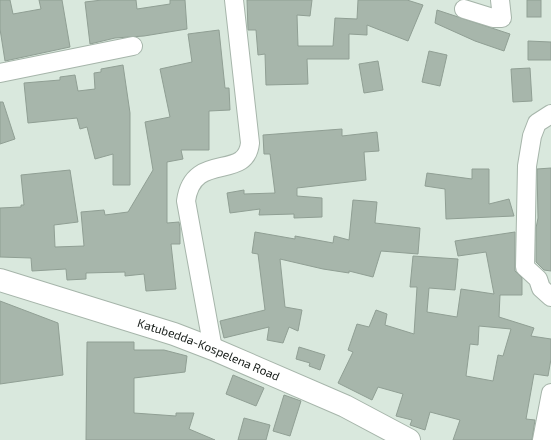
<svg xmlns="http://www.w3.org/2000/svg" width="551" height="440" font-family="'Exo 2',sans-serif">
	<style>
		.building { fill: #a7b6ab; stroke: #909f94; fill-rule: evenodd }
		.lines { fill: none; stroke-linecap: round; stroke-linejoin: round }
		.street-casing { stroke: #a6b5aa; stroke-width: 20 }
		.primary-casing { stroke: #a6b5aa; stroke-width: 24 }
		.street { stroke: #fff; stroke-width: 18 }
		.primary { stroke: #fff; stroke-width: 22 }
		.labels { text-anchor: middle; stroke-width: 3; stroke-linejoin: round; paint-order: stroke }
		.street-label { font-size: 12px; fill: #171d19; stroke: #e6f6ea }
	</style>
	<rect width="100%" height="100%" fill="#d9e8dd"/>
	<g class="building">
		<polygon points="0,0 10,0 13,14 41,9 39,0 62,0 70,47 5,61 0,29"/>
		<polygon points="102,0 136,0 137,9 170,4 170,0 185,0 187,29 144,36 115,38 90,44 85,2"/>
		<polygon points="247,0 312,0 310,16 297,15 298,46 333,46 335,18 357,19 358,0 407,0 423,5 408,41 367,25 367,35 349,34 349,59 307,59 308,84 266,85 265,54 258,55 256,30 248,30"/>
		<rect x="527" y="0" width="14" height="17"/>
		<polygon points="437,10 510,34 504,51 475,41 435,23"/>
		<polygon points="219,30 225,88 229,88 230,110 209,111 209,150 181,150 183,159 167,162 167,223 179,222 180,228 180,244 171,244 176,289 146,291 144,274 125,276 125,272 86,273 86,279 67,280 66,269 32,271 31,258 0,257 0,208 21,207 21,205 24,205 21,175 70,170 78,222 54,225 55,247 84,246 81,212 104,210 105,215 128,212 153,170 145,122 170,117 160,69 192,62 188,34"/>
		<polygon points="528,41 551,42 551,60 528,60"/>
		<polygon points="429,51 447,55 440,86 422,82"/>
		<polygon points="378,61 383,90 364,93 359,64"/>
		<polygon points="123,65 130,113 130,185 113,185 113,154 95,159 87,127 80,129 77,118 28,123 24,83 60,80 60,77 75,75 78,91 95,89 94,73 101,72 101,69"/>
		<polygon points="530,68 532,101 513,102 511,69"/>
		<polygon points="0,102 3,102 15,139 0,144"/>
		<polygon points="342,129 342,136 377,132 379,151 364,152 366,180 297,188 297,196 322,198 322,217 294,218 294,214 259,215 260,209 230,213 227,193 244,190 244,194 275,193 270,154 264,154 263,135"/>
		<polygon points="551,168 551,271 544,270 536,262 536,228 538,218 537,169"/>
		<polygon points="472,169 489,169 489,204 509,199 514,216 446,219 445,189 425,186 427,173 472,179"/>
		<polygon points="353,200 377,202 375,223 420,228 418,254 381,251 373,277 349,271 349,273 323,269 280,259 285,307 302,310 298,331 289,327 283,343 267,340 269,327 224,338 220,321 265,310 258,254 252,253 255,232 295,239 295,236 333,243 334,236 349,240"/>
		<path d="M515 232V271L522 278V295H500L499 317 534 328 531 336 551 339V359L548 376 534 374 526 419 535 420 532 440H453L460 420 430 412 425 430 410 425 412 420 396 416 403 394 378 387 372 400 338 383 353 352 348 350 357 324 369 327 376 310 387 314 385 325 414 334 417 287H410L413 256 458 259 455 290 429 288 427 312 457 317 461 289 494 294 486 252 458 256 455 241ZM479 326 511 329 503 356 498 355 493 381 466 376 470 344 478 345Z"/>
		<polygon points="0,301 58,323 63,375 0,384"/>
		<polygon points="87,342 134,342 134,350 164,350 187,356 185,372 134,378 134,413 176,416 176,413 194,413 189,429 215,440 86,440"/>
		<polygon points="299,347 325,355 320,370 309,366 310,363 296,359"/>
		<polygon points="233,375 264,388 256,406 226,394"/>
		<polygon points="284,395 301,401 290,436 273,431"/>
		<polygon points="244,418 270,425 266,440 238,440"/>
	</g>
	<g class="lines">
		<g class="street-casing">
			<g id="street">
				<polyline points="464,9 493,18 502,18 500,0"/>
				<polyline points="0,73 133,46"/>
				<polyline points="551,114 537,123 532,136 527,166 525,267 538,279 541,288 551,297"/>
				<path d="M213 349 186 201C193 150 246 182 250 143L234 0"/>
				<polyline points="542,440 551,393"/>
			</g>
		</g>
		<g class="primary-casing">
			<g id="primary">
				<path id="s1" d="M0 280 174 334 213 349 345 406 409 440"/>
			</g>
		</g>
		<use href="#street" class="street"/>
		<use href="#primary" class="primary"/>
	</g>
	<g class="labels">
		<g class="street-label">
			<text dy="4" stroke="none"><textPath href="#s1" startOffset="220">Katubedda-Kospelena Road</textPath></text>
		</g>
	</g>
</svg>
